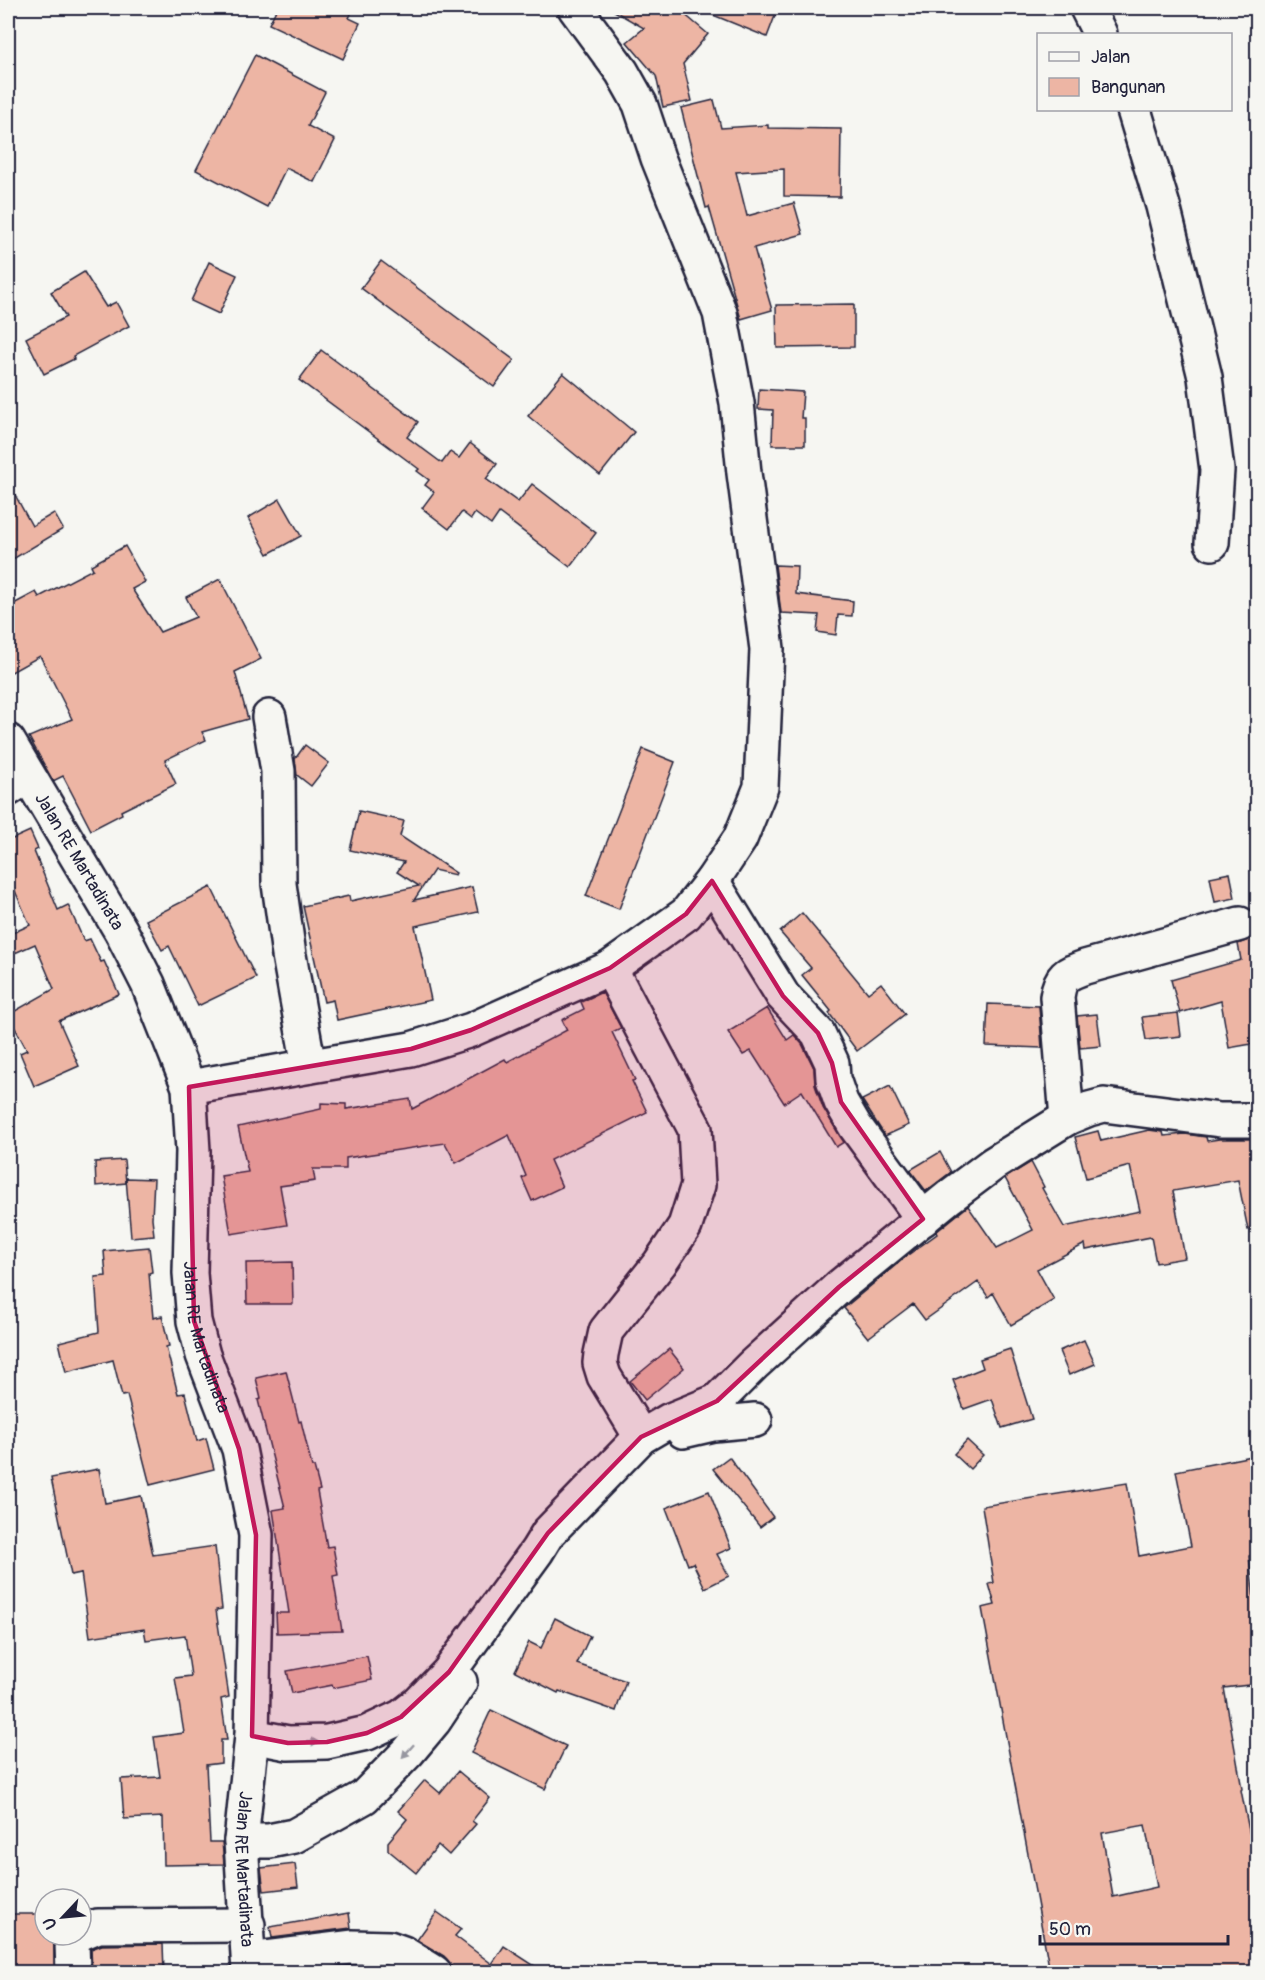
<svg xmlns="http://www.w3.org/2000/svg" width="1265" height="1980" font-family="Pangolin,sans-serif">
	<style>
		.building { fill: #edb5a4; stroke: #22223b; stroke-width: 1.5; fill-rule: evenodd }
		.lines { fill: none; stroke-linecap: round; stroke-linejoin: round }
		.minor-casing { stroke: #22223b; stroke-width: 38 }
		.highway-casing { stroke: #22223b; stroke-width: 38 }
		.minor { stroke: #f6f6f2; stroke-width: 33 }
		.highway { stroke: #f6f6f2; stroke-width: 33 }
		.oneway { fill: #9797a0 }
		.marked { fill: #c2185b; fill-opacity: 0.2; stroke: #c2185b; stroke-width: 4.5; stroke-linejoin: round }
		.labels { text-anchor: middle; stroke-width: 4.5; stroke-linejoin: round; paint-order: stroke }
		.street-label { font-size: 18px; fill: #22223b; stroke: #f6f6f2 }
	</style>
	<rect width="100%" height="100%" fill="#f6f6f2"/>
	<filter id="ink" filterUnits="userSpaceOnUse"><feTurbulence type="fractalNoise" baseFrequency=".0167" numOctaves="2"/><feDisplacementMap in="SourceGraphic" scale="12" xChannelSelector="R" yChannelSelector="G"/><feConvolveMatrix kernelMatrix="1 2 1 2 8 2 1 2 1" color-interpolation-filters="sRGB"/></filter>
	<g filter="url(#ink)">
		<g class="building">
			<polygon points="277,8 354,8 349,18 360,23 343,59 269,24"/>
			<polygon points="609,8 677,8 708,34 683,64 692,101 663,107 656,76 627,42 644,28"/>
			<polygon points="696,8 778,8 767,37"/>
			<polygon points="255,55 325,92 308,126 335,140 314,182 286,168 267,207 196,170"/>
			<polygon points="714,100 721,128 768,125 768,128 841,129 840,197 784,196 784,169 736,172 747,216 794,203 803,234 754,248 772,310 741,319 709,207 706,208 681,108"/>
			<polygon points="381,261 514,360 494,387 361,288"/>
			<polygon points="209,262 237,275 219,314 191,301"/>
			<polygon points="84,272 106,307 116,302 129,326 73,356 74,359 44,374 26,338 66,317 51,292"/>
			<polygon points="854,304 854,347 777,348 776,305"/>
			<polygon points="321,350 418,422 407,437 442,463 450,452 459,458 470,443 497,464 486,479 518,502 532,484 596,533 570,567 499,513 491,525 475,513 471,519 462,512 449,529 422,508 434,492 425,485 429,480 417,471 419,469 299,380"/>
			<polygon points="563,373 634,432 600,475 528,416"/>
			<polygon points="759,389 803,392 801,418 805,418 805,445 772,445 773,410 758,409"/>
			<polygon points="8,482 32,526 54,513 63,529 8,562"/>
			<polygon points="280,499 301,536 268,554 248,518"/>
			<polygon points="125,546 145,582 132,589 160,632 196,617 186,597 220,579 261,659 235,672 248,719 202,732 206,740 165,760 176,784 121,811 122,814 91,830 63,776 53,781 29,737 72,719 40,656 8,674 8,607 36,592 39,597 93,569 91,565"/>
			<polygon points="775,565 797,566 796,594 853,601 852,616 838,615 836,635 817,632 819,615 781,613"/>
			<polygon points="305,745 329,763 311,786 297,775 295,759"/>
			<polygon points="643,749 675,762 619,909 586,896"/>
			<polygon points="359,811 404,821 400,836 456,873 455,875 434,870 414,900 472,887 478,912 415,926 431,1000 337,1020 333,1000 324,1002 303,906 349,896 350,901 419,886 397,872 404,862 350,850"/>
			<polygon points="30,831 38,849 34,851 58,910 68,905 84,941 90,939 101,962 104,961 119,994 59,1021 79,1066 34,1086 20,1053 27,1050 8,1015 54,989 35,944 8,956 8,935 30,925 8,875 8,841"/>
			<polygon points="1230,873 1235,898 1215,902 1210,877"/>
			<polygon points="211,887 256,978 198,1006 169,946 162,950 146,920"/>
			<polygon points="802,913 868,993 881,983 905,1014 857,1051 829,1013 831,1011 802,975 811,968 780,932"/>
			<polygon points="1256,932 1257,1043 1229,1048 1221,1001 1180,1013 1171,980 1241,960 1238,944 1253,938"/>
			<polygon points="602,992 621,1028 612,1032 635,1080 632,1081 647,1112 550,1160 562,1187 532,1201 522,1178 526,1176 509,1135 456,1163 445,1143 346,1158 346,1169 313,1169 315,1181 280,1186 287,1225 231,1234 221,1176 248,1172 238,1127 321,1109 321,1103 346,1104 346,1109 410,1099 412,1109 505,1059 507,1062 567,1030 562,1020 584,1009 581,1002"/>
			<polygon points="988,1004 1039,1006 1042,1048 986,1046"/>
			<polygon points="767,1008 787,1040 794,1035 802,1044 814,1068 815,1085 823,1108 844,1142 836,1147 802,1091 784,1103 751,1051 743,1055 728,1032"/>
			<polygon points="1178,1013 1181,1036 1146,1040 1142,1017"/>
			<polygon points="1097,1014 1101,1046 1080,1048 1077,1016"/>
			<polygon points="890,1086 909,1125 885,1136 862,1100"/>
			<polygon points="1149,1130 1163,1132 1164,1136 1185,1134 1206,1137 1207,1141 1219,1139 1257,1139 1257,1229 1248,1230 1238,1180 1173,1191 1185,1258 1156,1263 1151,1237 1086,1250 1085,1244 1037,1269 1054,1300 1011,1325 993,1293 988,1297 978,1282 925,1320 913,1304 868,1338 844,1308 908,1255 937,1234 936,1232 968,1206 997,1248 1033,1230 1005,1178 1031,1162 1044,1187 1042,1188 1064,1227 1140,1211 1130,1166 1086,1178 1075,1137 1098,1131 1101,1141"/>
			<polygon points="940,1152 951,1172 926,1191 910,1170"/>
			<polygon points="124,1160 126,1183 96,1186 95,1162"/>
			<polygon points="126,1178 154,1179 152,1218 154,1235 131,1237"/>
			<polygon points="149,1247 152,1272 149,1273 153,1318 162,1316 169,1346 166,1347 178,1394 185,1393 197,1441 206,1438 214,1469 150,1485 127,1395 122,1396 113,1360 66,1372 59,1342 99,1332 95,1277 106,1276 104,1251"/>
			<polygon points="292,1262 293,1304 247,1304 246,1263"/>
			<polygon points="1084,1340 1095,1364 1069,1375 1059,1351"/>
			<polygon points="669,1349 684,1368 645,1400 630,1381"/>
			<polygon points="1010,1349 1032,1419 1002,1428 992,1399 964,1409 953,1380 983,1368 980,1359"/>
			<polygon points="286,1371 299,1422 301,1421 312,1467 314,1467 320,1490 317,1491 327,1547 333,1546 338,1575 333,1576 342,1631 277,1633 276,1613 289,1613 273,1510 285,1508 258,1400 261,1399 256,1378"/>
			<polygon points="967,1440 983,1455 970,1469 954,1454"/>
			<path d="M1257 1455V1554L1249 1556 1257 1626V1684L1224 1688 1242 1789 1241 1790 1255 1861H1252L1257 1889V1972H1050L982 1608 995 1605 989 1584 994 1583 982 1506 1127 1483 1139 1556 1191 1546 1176 1471ZM1145 1825 1157 1887 1113 1897 1102 1833Z"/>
			<polygon points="729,1457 773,1517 760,1527 713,1469"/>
			<polygon points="99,1469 105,1503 141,1496 153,1555 215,1546 222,1609 216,1610 229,1697 221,1699 227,1740 221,1740 221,1763 206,1765 210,1842 222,1842 224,1864 164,1865 163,1817 124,1819 121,1779 160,1777 154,1737 184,1733 175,1678 191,1676 185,1635 146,1640 144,1629 90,1637 81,1573 71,1575 51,1478"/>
			<polygon points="709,1491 731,1548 717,1554 729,1576 705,1588 693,1563 688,1565 666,1508"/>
			<polygon points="555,1618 590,1636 577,1664 626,1681 616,1711 559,1691 558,1693 515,1671 529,1642 541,1648"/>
			<polygon points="367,1656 372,1680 333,1688 332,1685 292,1693 287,1671"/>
			<polygon points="491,1710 566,1746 545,1789 471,1753"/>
			<polygon points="458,1771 490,1798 472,1821 476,1824 449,1855 438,1845 416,1873 388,1850 388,1842 407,1819 398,1811 425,1780 440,1793"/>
			<polygon points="295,1864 298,1887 264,1891 261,1868"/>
			<polygon points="437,1912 461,1929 455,1936 492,1964 504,1946 544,1972 453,1972 451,1964 444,1956 417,1940"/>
			<polygon points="349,1913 351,1928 272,1938 270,1927"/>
			<polygon points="8,1914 45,1914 45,1935 53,1935 54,1941 54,1972 8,1972"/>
			<polygon points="163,1944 164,1972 92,1972 91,1949 102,1945"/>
			<polygon points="353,1966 358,1966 360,1972 300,1972"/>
		</g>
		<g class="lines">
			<g class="minor-casing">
				<g id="minor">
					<polyline points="1087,8 1100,34"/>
					<polyline points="1134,110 1163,206 1205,377 1217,470 1212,543"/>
					<polyline points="269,717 278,771 279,884 289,955 309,1066"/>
					<polyline points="8,789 28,776"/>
					<polyline points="712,881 783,996 818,1033 832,1063 833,1079 841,1102 855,1126 923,1219"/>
					<polyline points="610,968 695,1129 698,1185 685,1226 660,1263 606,1331 601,1354 600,1363 604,1376 641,1437"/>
					<polyline points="189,1087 411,1049 471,1030 610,968 686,914 712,881 740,839 761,787 767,649 744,473 737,403 720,313 658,158 640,104 622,72 575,8"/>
					<path d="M1067 1118 1057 997C1060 976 1066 974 1085 967L1240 924"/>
					<polyline points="683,1431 713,1424 755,1420"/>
					<polyline points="252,1736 288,1743 327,1742 367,1733 401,1717 419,1703 449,1672 537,1551 548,1533 641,1437 670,1420 717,1401 753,1365 839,1287 949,1197 993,1164 1067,1118 1089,1109 1104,1105 1220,1120 1258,1120"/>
					<polyline points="241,1841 269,1841 294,1836 364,1797 408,1752 434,1721 460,1682"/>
					<polyline points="81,1933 98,1926 248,1925"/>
					<polyline points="249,1960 352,1947 389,1948 403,1953 434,1972"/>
					<polyline points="73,1972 72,1943 77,1935"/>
				</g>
			</g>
			<g class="highway-casing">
				<g id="highway">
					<path id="s1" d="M8 741 121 931 148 984 189 1087 193 1151 190 1273 194 1321 203 1355 239 1449 256 1535 252 1736 241 1841 249 1972"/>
				</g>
			</g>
			<use href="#minor" class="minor"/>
			<use href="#highway" class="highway"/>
		</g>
		<defs><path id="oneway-solid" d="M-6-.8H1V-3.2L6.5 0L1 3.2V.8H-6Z" transform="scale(1.5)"/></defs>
		<g class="oneway">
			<use href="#oneway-solid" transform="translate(310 1742) rotate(-2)"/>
			<use href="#oneway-solid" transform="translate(408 1751) rotate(132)"/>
		</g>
	</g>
	<path class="marked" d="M712 881 783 996 818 1033 832 1063 841 1102 923 1219 839 1287 717 1401 641 1437 548 1533 449 1672 401 1717 367 1733 327 1742 288 1743 252 1736 256 1535 239 1449 194 1321 189 1087 411 1049 471 1030 610 968 686 914Z"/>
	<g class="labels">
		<g class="street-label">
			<text dy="6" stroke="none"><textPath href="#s1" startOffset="140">Jalan RE Martadinata</textPath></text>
			<text dy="6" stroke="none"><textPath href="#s1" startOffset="644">Jalan RE Martadinata</textPath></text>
			<text dy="6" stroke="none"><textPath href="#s1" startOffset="1184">Jalan RE Martadinata</textPath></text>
		</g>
	</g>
	<rect width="1265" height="1980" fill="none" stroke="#f6f6f2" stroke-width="30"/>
	<rect x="15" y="15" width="1235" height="1950" fill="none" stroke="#22223b" stroke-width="2" filter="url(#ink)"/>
	<rect x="1037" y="33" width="195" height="78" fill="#f6f6f2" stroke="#a1a1a9" stroke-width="1.5"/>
	<rect x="1049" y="52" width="30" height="9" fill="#f6f6f2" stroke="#a1a1a9" stroke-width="1.5"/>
	<text x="1091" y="63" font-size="18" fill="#22223b">Jalan</text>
	<rect x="1049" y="78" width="30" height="18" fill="#edb5a4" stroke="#a1a1a9" stroke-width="1.5"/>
	<text x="1091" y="93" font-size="18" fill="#22223b">Bangunan</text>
	<g transform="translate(63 1917) rotate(244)"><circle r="28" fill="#f6f6f2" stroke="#a1a1a9" stroke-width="1.5"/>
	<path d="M0-4.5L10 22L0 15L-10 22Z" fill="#22223b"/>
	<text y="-9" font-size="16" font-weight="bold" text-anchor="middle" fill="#22223b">U</text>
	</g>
	<path d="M1040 1935v9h188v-9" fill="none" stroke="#22223b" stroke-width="3"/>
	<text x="1049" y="1935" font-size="18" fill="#22223b" stroke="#f6f6f2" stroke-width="4.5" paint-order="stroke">50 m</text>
</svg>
